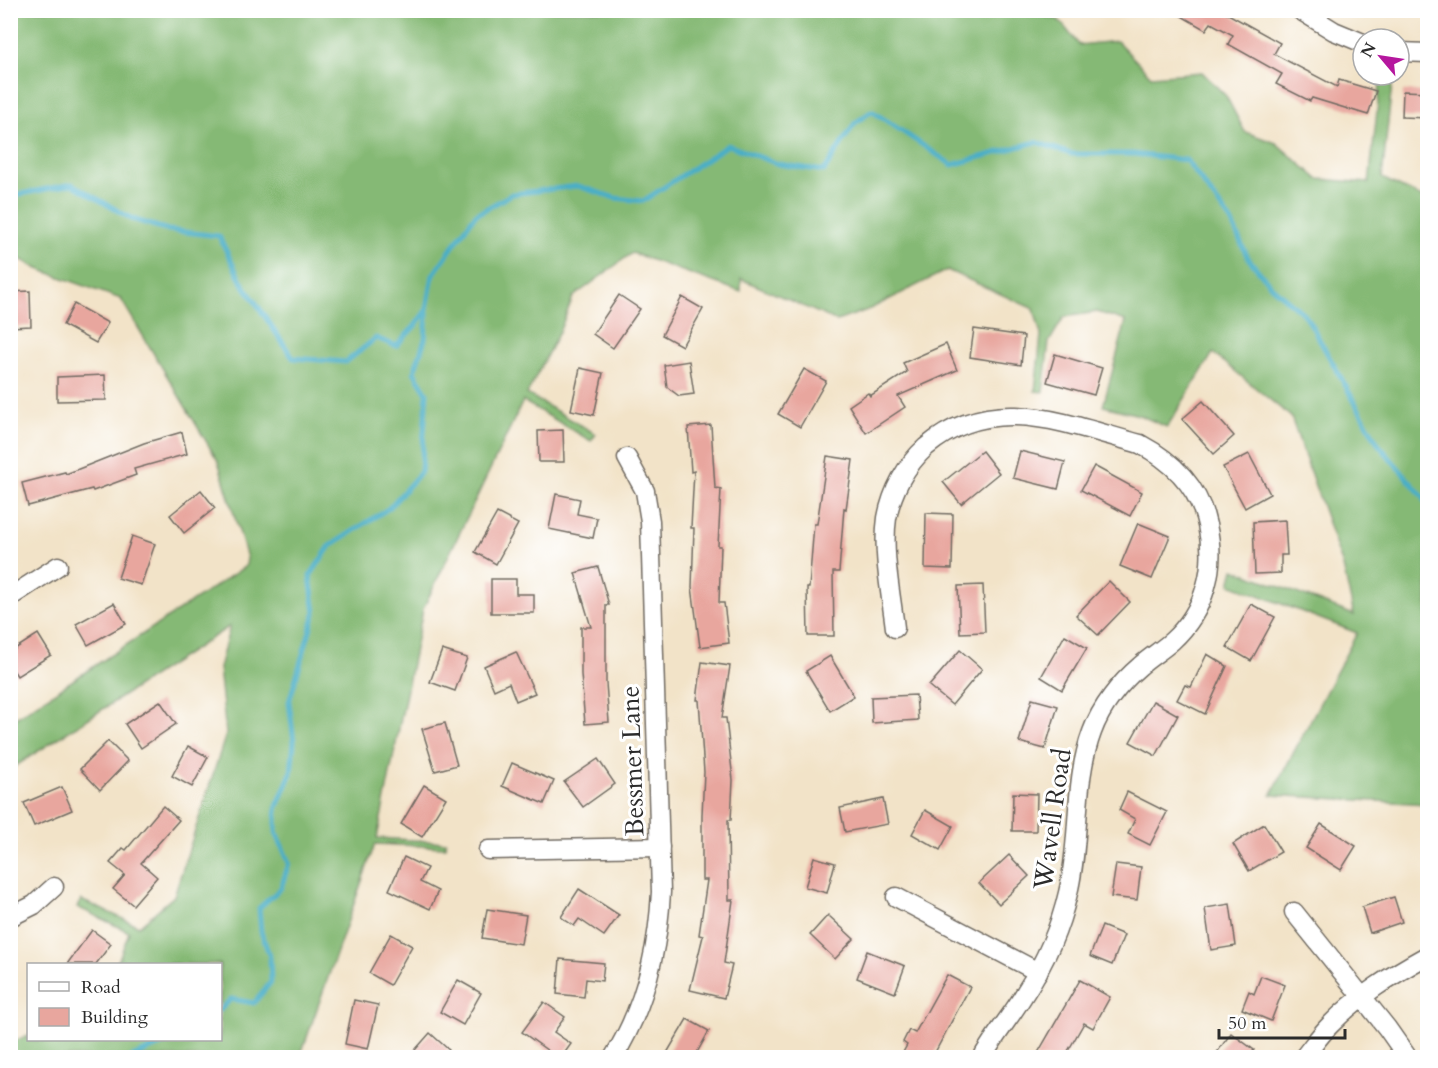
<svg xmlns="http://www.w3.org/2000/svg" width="1438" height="1068" font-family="Cardo,serif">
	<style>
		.forest { fill: #85b974; stroke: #587250; stroke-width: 1.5 }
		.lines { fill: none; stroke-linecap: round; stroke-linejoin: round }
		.stream { stroke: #48aec7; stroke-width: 5 }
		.building { fill: #e8a69e }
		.minor-casing { stroke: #716b62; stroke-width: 21 }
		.minor { stroke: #fff; stroke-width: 18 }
		.labels { text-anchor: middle; stroke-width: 6; stroke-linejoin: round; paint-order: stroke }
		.street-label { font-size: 26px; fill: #2b2b2b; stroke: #fff }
	</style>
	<rect width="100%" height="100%" fill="#fff"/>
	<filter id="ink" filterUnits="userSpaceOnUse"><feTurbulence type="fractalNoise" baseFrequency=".0167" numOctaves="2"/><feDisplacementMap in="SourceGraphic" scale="12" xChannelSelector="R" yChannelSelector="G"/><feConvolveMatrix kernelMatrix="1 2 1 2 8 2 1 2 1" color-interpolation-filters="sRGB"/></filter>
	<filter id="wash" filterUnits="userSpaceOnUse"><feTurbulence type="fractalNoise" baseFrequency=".008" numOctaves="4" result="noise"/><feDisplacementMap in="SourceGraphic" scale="24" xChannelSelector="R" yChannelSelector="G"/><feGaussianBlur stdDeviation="1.35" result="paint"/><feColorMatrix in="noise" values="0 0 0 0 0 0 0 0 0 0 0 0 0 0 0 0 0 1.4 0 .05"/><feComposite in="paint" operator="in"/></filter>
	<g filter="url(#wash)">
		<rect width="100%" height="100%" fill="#f2e3c8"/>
		<polygon class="forest" points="11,10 1026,11 1059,20 1079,45 1117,41 1151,76 1202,72 1226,96 1245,132 1276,143 1318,179 1369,183 1381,75 1393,75 1382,178 1428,200 1427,804 1271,795 1357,633 1230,584 1234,569 1354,615 1343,566 1291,417 1213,353 1167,427 1139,415 1103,406 1126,321 1097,312 1064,317 1049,342 1043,392 1035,391 1041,335 1034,309 947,270 870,309 837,321 741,279 741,292 632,253 573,297 560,330 527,394 596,434 591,441 523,401 423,609 377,838 446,842 445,847 375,844 300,1057 11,1057 11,1043 28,1035 28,1040 220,1040 220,964 117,964 129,932 77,907 81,900 139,926 174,896 226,734 219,668 230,626 11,769 11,721 243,568 246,565 247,558 218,461 121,299 38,269 11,254"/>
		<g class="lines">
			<g class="stream">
				<polyline points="10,194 16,195 72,184 132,219 168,230 219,236 241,281 293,358 346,362 376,338 396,346 415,326 427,309 433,275 475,215 512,194 578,186 615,198 643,201 728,145 778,164 824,171 855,123 872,111 952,165 1036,142 1071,154 1133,154 1186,160 1231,221 1248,258 1271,286 1306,316 1379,445 1424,498 1428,508"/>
				<polyline points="220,1010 231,999 254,1003 271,982 270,957 261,932 259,908 281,888 289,863 276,832 276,809 291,773 294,742 289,702 315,613 310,576 330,546 389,508 421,472 427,393 414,372 425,339 427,312"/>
				<polyline points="130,1058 172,1040"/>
			</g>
		</g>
		<g id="blocks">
			<g class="building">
				<polygon points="1171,10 1221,10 1280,43 1274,54 1337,87 1339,80 1376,91 1368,115 1312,98 1310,101 1276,84 1282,74 1228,44 1233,35 1211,23 1206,30"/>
				<polygon points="1403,91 1428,92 1428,118 1402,117"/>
				<polygon points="30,291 31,326 10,327 10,292"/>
				<polygon points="619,295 640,309 613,348 593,334"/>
				<polygon points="682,297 703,309 682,346 662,335"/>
				<polygon points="74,304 108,323 96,343 63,325"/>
				<polygon points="974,329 1024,336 1021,365 970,357"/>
				<polygon points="946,344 957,370 898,396 905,407 866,433 849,406 868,393 870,396 907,372 903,363"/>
				<polygon points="1055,354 1102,368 1094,395 1047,382"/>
				<polygon points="689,361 694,394 679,396 667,387 664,365"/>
				<polygon points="580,368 603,373 594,415 571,410"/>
				<polygon points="804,369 826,381 800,427 778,414"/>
				<polygon points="105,375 106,400 57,401 57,377"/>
				<polygon points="1203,401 1234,436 1214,454 1182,419"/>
				<polygon points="711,425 715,488 721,489 718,546 721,546 719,603 724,603 729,643 700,647 692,587 694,528 691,528 694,471 691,472 688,427"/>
				<polygon points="563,430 564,462 539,462 538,431"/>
				<polygon points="182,432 187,454 134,469 136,475 93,491 92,489 28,506 22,483 65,472 66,474 144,443"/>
				<polygon points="982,451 999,473 961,504 943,482"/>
				<polygon points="1020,451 1065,462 1058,489 1013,478"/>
				<polygon points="1249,454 1270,494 1245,508 1223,467"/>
				<polygon points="827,456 853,460 846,509 844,508 839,572 833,572 834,636 808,636 807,588 809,588 814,524 817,524"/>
				<polygon points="1094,466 1142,492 1130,516 1081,490"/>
				<polygon points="201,490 215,508 184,533 170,515"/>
				<polygon points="556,494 580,499 577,514 597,518 593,538 549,529"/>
				<polygon points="497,513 518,524 496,564 475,552"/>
				<polygon points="926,513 953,514 952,569 925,568"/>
				<polygon points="1285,520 1287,555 1281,555 1281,573 1255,574 1253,522"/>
				<polygon points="1138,523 1170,536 1152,579 1120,566"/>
				<polygon points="132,536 155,544 141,585 118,578"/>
				<polygon points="598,567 609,605 606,605 606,683 609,722 585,724 581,674 581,627 591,627 575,573"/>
				<polygon points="491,579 516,579 516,594 534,594 534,613 491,613"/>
				<polygon points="1109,581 1130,602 1098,635 1076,615"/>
				<polygon points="983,585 985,632 960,633 958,586"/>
				<polygon points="114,603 126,624 88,645 76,624"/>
				<polygon points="1251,604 1275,617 1251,661 1227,647"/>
				<polygon points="38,634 51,655 17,676 10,665 10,652"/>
				<polygon points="1065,635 1087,648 1062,690 1041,677"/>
				<polygon points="442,650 467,658 455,691 430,682"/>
				<polygon points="960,650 982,669 952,705 929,686"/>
				<polygon points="516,652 535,693 516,701 509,683 494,690 484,666"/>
				<polygon points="1207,654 1227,666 1205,714 1177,700 1185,685 1191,687"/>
				<polygon points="830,656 854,696 830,711 806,671"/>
				<polygon points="702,662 730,666 722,718 726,718 733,780 731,820 728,820 729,900 733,900 724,963 732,965 724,998 690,990 703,936 699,935 707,880 702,880 702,815 704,772 699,700 697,700"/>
				<polygon points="916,695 918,720 872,723 871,697"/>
				<polygon points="1032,699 1058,706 1045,749 1019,742"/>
				<polygon points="160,701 176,724 141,748 125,724"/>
				<polygon points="1153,701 1178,715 1156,756 1130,742"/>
				<polygon points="445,723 457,765 435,771 422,729"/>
				<polygon points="108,741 128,761 100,790 80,769"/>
				<polygon points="188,746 208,757 192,787 172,776"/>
				<polygon points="598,759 615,784 583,807 564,782"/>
				<polygon points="512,763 554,781 544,804 502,786"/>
				<polygon points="424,785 446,798 422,837 401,824"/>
				<polygon points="62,787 72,810 34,826 24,803"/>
				<polygon points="1127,792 1167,812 1150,845 1128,834 1135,819 1119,810"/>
				<polygon points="1013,793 1037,794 1036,831 1012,831"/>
				<polygon points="883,799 888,824 845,832 840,808"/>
				<polygon points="163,806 179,820 141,863 157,877 133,905 113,889 125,875 110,863 123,848 126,850"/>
				<polygon points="925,810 953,826 940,850 912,834"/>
				<polygon points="1264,824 1281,852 1249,871 1233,844"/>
				<polygon points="1321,824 1356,846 1341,870 1306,848"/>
				<polygon points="1009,855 1029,876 999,904 979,883"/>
				<polygon points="404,857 427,868 420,882 438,891 430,909 389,890"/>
				<polygon points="814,857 835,863 827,893 805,887"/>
				<polygon points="1116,864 1141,867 1137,900 1111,897"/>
				<polygon points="579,889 619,915 604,936 579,919 574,926 561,917"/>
				<polygon points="1394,897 1402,922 1370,933 1362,907"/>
				<polygon points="1230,904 1236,946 1211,950 1205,908"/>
				<polygon points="487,909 526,915 521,944 482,938"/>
				<polygon points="828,915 854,939 835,959 810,935"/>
				<polygon points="1102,926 1124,935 1112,965 1090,956"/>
				<polygon points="92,930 111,944 96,964 67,964"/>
				<polygon points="391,934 412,946 390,985 369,973"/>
				<polygon points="867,951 905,966 895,993 857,978"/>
				<polygon points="560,959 604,963 602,981 586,979 584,997 557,994"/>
				<polygon points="947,975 970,987 932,1058 900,1058 907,1045 903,1042 909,1030 915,1033"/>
				<polygon points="1261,976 1285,985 1271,1021 1242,1009 1249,991 1254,994"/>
				<polygon points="458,980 481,993 463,1025 440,1012"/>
				<polygon points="1080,980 1110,997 1093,1028 1084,1023 1064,1058 1035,1058"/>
				<polygon points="354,1000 378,1005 368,1049 345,1044"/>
				<polygon points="544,1002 565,1017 554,1032 571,1044 561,1058 558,1058 522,1032"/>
				<polygon points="687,1019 709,1031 694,1058 664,1058"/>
				<polygon points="430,1033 449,1050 443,1058 408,1058"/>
				<polygon points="1231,1033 1254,1050 1248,1058 1213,1058"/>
			</g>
		</g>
	</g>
	<g filter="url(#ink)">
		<use href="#blocks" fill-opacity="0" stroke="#716b62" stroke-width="1.5"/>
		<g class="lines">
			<g class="minor-casing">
				<g id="minor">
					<polyline points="1300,10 1334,31 1363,43"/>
					<polyline points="1399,52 1428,53"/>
					<polyline points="10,597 58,566"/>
					<path d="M895 628C891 594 882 551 887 518 892 491 906 465 926 447 992 391 1066 424 1140 444 1172 461 1199 487 1207 525 1217 567 1205 611 1172 641 1162 650 1150 657 1140 666 1120 683 1101 707 1092 732 1073 783 1081 840 1068 893 1060 928 1045 962 1025 993 1012 1015 995 1035 982 1058"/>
					<polyline points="488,850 660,847"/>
					<polyline points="896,897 1038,972"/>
					<polyline points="1294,912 1387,1028 1408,1058"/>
					<polyline points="10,917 34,905 54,887"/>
					<path d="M613 1058C645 1007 658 951 661 892L650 521 645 491 627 458"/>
					<path d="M1303 1058C1312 1047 1320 1035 1330 1025 1358 996 1392 975 1428 955"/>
				</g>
			</g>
			<use href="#minor" class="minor"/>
		</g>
	</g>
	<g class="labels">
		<g class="street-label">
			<text transform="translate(632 761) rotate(-92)" y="9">Bessmer Lane</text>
			<text transform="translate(1052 819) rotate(-82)" y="9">Wavell Road</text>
		</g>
	</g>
	<rect width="1438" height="1068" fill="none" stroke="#fff" stroke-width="36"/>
	<rect x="27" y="963" width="195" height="78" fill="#ffffff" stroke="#aaaaaa" stroke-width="1.5"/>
	<rect x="39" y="982" width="30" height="9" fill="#ffffff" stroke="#aaaaaa" stroke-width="1.5"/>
	<text x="81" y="993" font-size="18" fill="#2b2b2b">Road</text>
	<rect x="39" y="1008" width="30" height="18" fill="#e8a69e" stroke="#aaaaaa" stroke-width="1.5"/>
	<text x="81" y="1023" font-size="18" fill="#2b2b2b">Building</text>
	<g transform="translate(1381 57) rotate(299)"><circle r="28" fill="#ffffff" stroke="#aaaaaa" stroke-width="1.5"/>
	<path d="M0-4.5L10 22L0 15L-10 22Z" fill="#b5179e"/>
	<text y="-9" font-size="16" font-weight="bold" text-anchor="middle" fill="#2b2b2b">N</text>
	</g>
	<path d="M1219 1029v9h126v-9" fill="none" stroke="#2b2b2b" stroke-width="3"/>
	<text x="1228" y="1029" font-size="18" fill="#2b2b2b" stroke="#ffffff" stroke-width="4.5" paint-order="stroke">50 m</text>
</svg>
